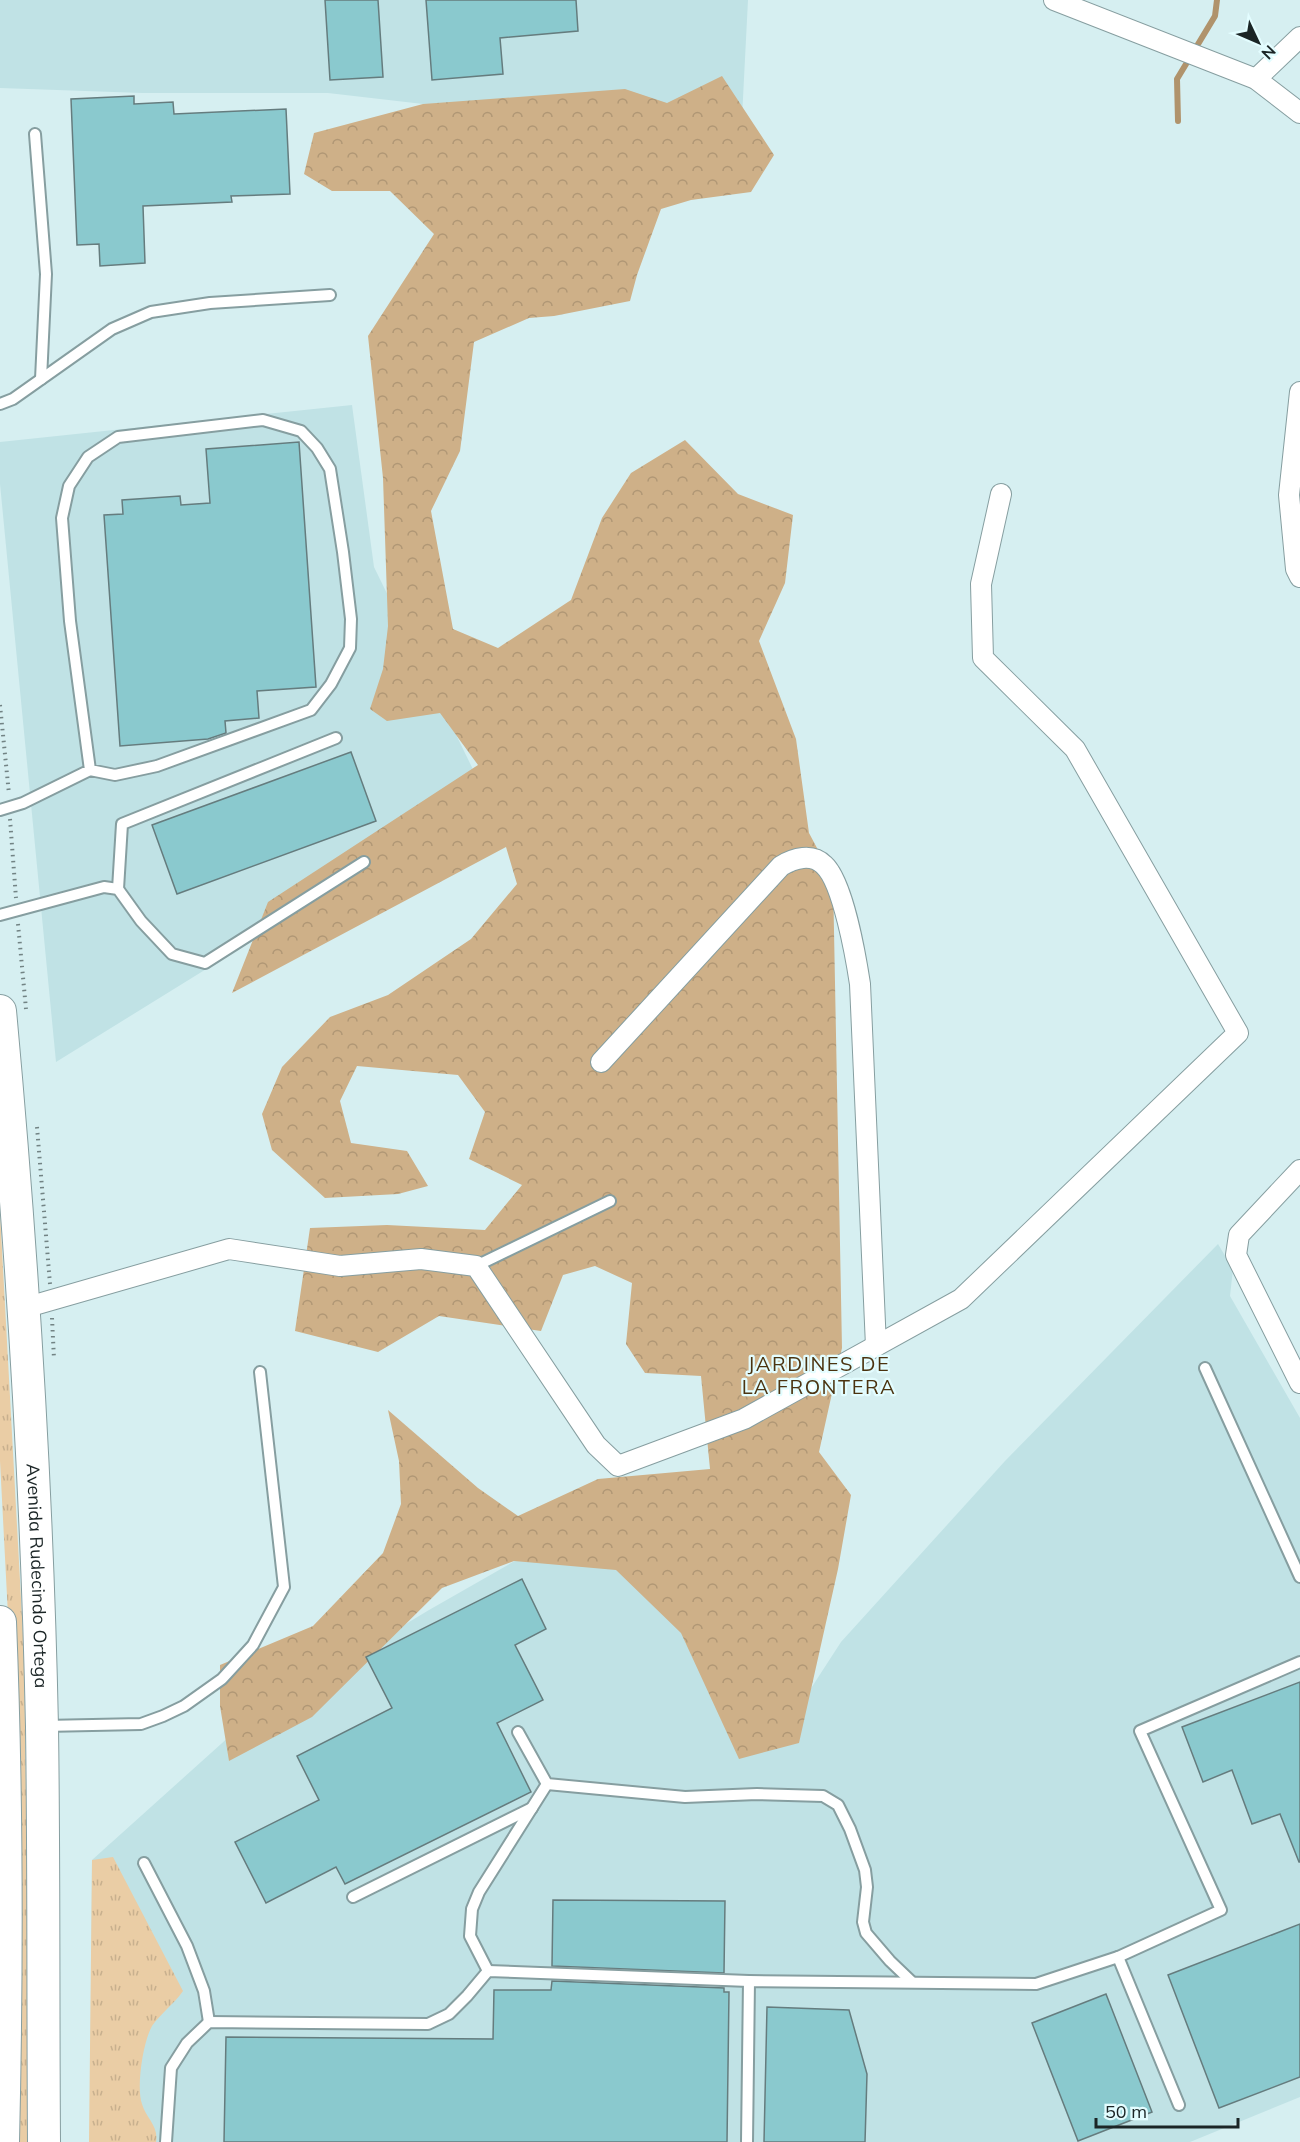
<svg xmlns="http://www.w3.org/2000/svg" width="1300" height="2142" font-family="Mulish,sans-serif">
	<style>
		.built { fill: #c0e2e5 }
		.grass { fill: url(#grass-tufts) }
		.forest { fill: url(#forest-crowns) }
		.lines { fill: none; stroke-linecap: round; stroke-linejoin: round }
		.stream { stroke: #b0936c; stroke-width: 6 }
		.building { fill: #8ac9ce; stroke: #657c7e; stroke-width: 1.5 }
		.service-casing { stroke: #869ea0; stroke-width: 14 }
		.minor-casing { stroke: #869ea0; stroke-width: 22 }
		.primary-casing { stroke: #869ea0; stroke-width: 34 }
		.path { stroke: #728384; stroke-width: 4; stroke-dasharray: 1.5 4.5; stroke-linecap: butt }
		.service { stroke: #fff; stroke-width: 10 }
		.minor { stroke: #fff; stroke-width: 20 }
		.primary { stroke: #fff; stroke-width: 32 }
		.labels { text-anchor: middle; stroke-width: 4.5; stroke-linejoin: round; paint-order: stroke }
		.street-label { font-size: 18px; fill: #1b2526; stroke: #e3fdff }
		.neighbourhood-label { font-size: 20px; letter-spacing: 1.5px; fill: #4b3310; stroke: #e3fdff }
	</style>
	<defs>
		<pattern id="grass-tufts" width="24" height="20" patternUnits="userSpaceOnUse" patternTransform="scale(1.5)"><rect width="24" height="20" fill="#eacda5"/><path d="M3 7l-1-3M5 7V3M7 7l1-3M15 17l-1-3M17 17v-4M19 17l1-3" fill="none" stroke="#c8b08e"/></pattern>
		<pattern id="forest-crowns" width="20" height="18" patternUnits="userSpaceOnUse" patternTransform="scale(1.5)"><rect width="20" height="18" fill="#ceb088"/><path d="M2 6a3 3 0 1 1 6 0M12 15a3 3 0 1 1 6 0" fill="none" stroke="#b09775"/></pattern>
	</defs>
	<rect width="100%" height="100%" fill="#d6eff1"/>
	<g class="built">
		<polygon points="0,0 748,0 740,157 423,104 328,93 142,93 0,88"/>
		<polygon points="352,405 374,567 486,796 56,1062 0,484 0,442"/>
		<polygon points="1218,1244 1233,1269 1230,1296 1300,1418 1300,2097 1190,2142 90,2142 92,1860 251,1717 429,1610 548,1542 608,1501 806,1696 841,1642 1005,1461"/>
	</g>
	<g class="grass">
		<polygon points="0,1213 24,1654 28,1939 27,2142 10,2142 10,1654 0,1461"/>
		<path d="M113 1857 183 1991C174 2004 161 2013 152 2026 143 2042 136 2087 142 2104 146 2118 159 2126 156 2142H89L92 1860Z"/>
	</g>
	<polygon class="forest" points="722,76 774,155 751,192 691,200 661,209 637,275 630,301 554,316 529,318 474,342 460,451 431,511 453,629 498,648 571,600 602,518 631,473 685,440 738,494 793,515 785,583 759,641 796,739 809,833 833,878 842,1348 819,1452 851,1495 838,1569 799,1743 739,1759 681,1633 616,1570 514,1561 442,1588 312,1717 229,1761 220,1706 220,1665 313,1626 383,1553 401,1504 399,1461 388,1410 478,1488 518,1516 598,1479 710,1469 701,1376 645,1373 626,1344 632,1283 595,1266 563,1275 541,1331 439,1316 378,1352 295,1331 310,1228 387,1225 485,1230 522,1185 469,1159 485,1112 458,1075 357,1066 340,1101 351,1143 407,1151 428,1186 398,1194 325,1198 272,1150 262,1114 282,1067 330,1017 388,995 471,939 517,884 506,847 232,993 268,902 478,765 440,713 387,721 370,709 383,669 388,626 383,478 368,336 434,234 390,191 332,191 304,174 314,133 423,104 625,89 667,103"/>
	<g class="lines">
		<polyline class="stream" points="1178,121 1177,79 1215,16 1217,0"/>
	</g>
	<g class="building">
		<polygon points="325,0 378,0 383,77 330,80"/>
		<polygon points="426,0 576,0 578,31 500,38 503,74 432,80"/>
		<polygon points="134,96 134,104 173,102 174,114 286,109 290,194 231,196 232,202 143,206 145,263 100,266 99,244 77,245 71,99"/>
		<polygon points="299,442 316,687 257,691 259,718 225,721 226,733 208,739 120,746 104,515 123,514 122,500 180,496 181,505 210,503 206,449"/>
		<polygon points="351,752 376,821 177,894 152,825"/>
		<polygon points="522,1579 546,1629 515,1645 543,1700 497,1723 531,1792 345,1884 336,1867 266,1903 235,1842 319,1800 297,1756 392,1708 366,1657"/>
		<polygon points="1300,1682 1300,1862 1299,1862 1280,1814 1252,1824 1232,1770 1203,1782 1182,1727"/>
		<polygon points="553,1900 725,1901 724,1973 552,1966"/>
		<polygon points="1300,1924 1300,2077 1219,2108 1168,1975"/>
		<polygon points="552,1981 724,1988 724,1992 729,1992 727,2142 224,2142 226,2037 493,2039 494,1990 551,1990"/>
		<polygon points="1106,1994 1152,2112 1078,2141 1032,2023"/>
		<polygon points="767,2007 849,2010 867,2074 865,2142 764,2142"/>
	</g>
	<g class="lines">
		<g class="service-casing">
			<g id="service">
				<polyline points="35,134 46,274 41,379"/>
				<polyline points="0,404 13,399 112,329 151,312 210,303 330,295"/>
				<polyline points="0,810 23,803 90,770 115,775 157,766 311,710 331,684 350,648 351,619 343,552 330,469 317,448 301,431 263,420 118,437 88,457 69,486 62,518 70,621 90,770"/>
				<polyline points="118,889 122,824 336,738"/>
				<polyline points="0,915 104,887 118,889 141,921 172,954 205,963 364,862"/>
				<polyline points="476,1266 610,1201"/>
				<polyline points="1205,1368 1300,1577"/>
				<polyline points="44,1726 141,1724 163,1716 184,1706 222,1679 253,1645 284,1587 260,1372"/>
				<polyline points="518,1732 547,1784 685,1797 757,1794 823,1796 838,1805 850,1829 865,1870 867,1887 863,1922 866,1933 890,1961 912,1982"/>
				<polyline points="144,1863 187,1946 204,1991 209,2022"/>
				<polyline points="353,1897 532,1808"/>
				<polyline points="1118,1957 1179,2105"/>
				<polyline points="488,1971 470,1936 472,1909 479,1892 547,1784"/>
				<polyline points="166,2142 171,2068 187,2043 209,2022 428,2024 449,2014 467,1996 488,1971 749,1981"/>
				<polyline points="747,2142 749,1981 1036,1984 1118,1957 1221,1910 1140,1731 1300,1662"/>
			</g>
		</g>
		<g class="minor-casing">
			<g id="minor">
				<polyline points="1054,0 1256,79 1300,113"/>
				<polyline points="1256,79 1300,37"/>
				<polyline points="1300,392 1289,495 1296,569 1300,577"/>
				<path d="M601 1062 781 866C794 858 812 853 824 865 843 882 856 958 860 984L876 1346"/>
				<polyline points="1300,1170 1239,1235 1236,1255 1300,1383"/>
				<polyline points="24,1308 229,1249 340,1266 421,1259 476,1266 596,1445 618,1466 744,1419 961,1299 1238,1033 1075,749 983,658 981,584 1001,494"/>
			</g>
		</g>
		<g class="primary-casing">
			<g id="primary">
				<path id="s1" d="M0 1011C22 1249 37 1488 42 1727 44 1865 43 2004 44 2142"/>
				<path d="M0 1622C7 1795 7 1969 3 2142"/>
			</g>
		</g>
		<g class="path">
			<polyline points="0,705 9,794"/>
			<polyline points="10,819 16,898"/>
			<polyline points="18,924 26,1009"/>
			<polyline points="37,1127 50,1284"/>
			<polyline points="52,1318 54,1359"/>
		</g>
		<use href="#service" class="service"/>
		<use href="#minor" class="minor"/>
		<use href="#primary" class="primary"/>
	</g>
	<g class="labels">
		<g class="street-label">
			<text dy="6" stroke="none"><textPath href="#s1" startOffset="566">Avenida Rudecindo Ortega</textPath></text>
		</g>
		<g class="neighbourhood-label">
			<text x="819" y="1371">JARDINES DE<tspan x="819" dy="23">LA FRONTERA</tspan></text>
		</g>
	</g>
	<g transform="translate(1258 42) rotate(134)" stroke="#e3fdff" stroke-width="4.5" paint-order="stroke">
	<path d="M0-4.5L10 22L0 15L-10 22Z" fill="#1b2526"/>
	<text y="-9" font-size="16" font-weight="bold" text-anchor="middle" fill="#1b2526">N</text>
	</g>
	<path d="M1096 2118v9h142v-9" fill="none" stroke="#1b2526" stroke-width="3"/>
	<text x="1105" y="2118" font-size="18" fill="#1b2526" stroke="#e3fdff" stroke-width="4.5" paint-order="stroke">50 m</text>
</svg>
